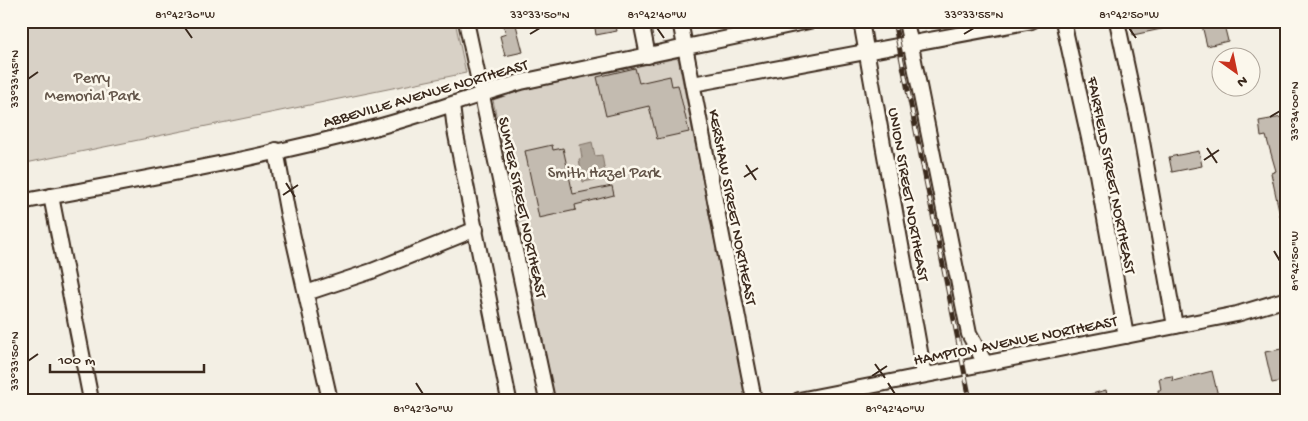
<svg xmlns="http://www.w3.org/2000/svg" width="1308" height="421" font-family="'Gochi Hand',sans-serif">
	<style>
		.green { fill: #d8d1c6; stroke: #8a7e72 }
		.water { fill: #afa69a; stroke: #817468 }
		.building { fill: #c3bbb0; stroke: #3b2a1e }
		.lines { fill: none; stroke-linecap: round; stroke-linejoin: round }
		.minor-casing { stroke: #3b2a1e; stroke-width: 18 }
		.minor { stroke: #fbf7ec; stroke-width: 14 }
		.rail-casing { stroke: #3b2a1e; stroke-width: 5 }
		.rail { stroke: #fbf7ec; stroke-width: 3; stroke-dasharray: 9; stroke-linecap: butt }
		.ticks { fill: none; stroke: #3b2a1e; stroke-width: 2 }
		.labels { text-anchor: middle; stroke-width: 5; stroke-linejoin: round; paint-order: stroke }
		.park-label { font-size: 16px; fill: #625448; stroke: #fbf7ec }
		.street-label { font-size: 16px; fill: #3b2a1e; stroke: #fbf7ec }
		.neatline { fill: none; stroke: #3b2a1e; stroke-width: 2 }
		.ticks-label { font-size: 12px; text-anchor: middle; fill: #3b2a1e }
	</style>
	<rect width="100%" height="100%" fill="#f3efe4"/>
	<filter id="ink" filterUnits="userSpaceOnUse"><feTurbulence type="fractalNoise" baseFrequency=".02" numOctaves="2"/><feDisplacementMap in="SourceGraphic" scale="10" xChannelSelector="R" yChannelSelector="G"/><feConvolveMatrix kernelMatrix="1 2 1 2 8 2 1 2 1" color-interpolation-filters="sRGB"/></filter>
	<g filter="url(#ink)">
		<g class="green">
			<polygon points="21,21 455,21 466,73 21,164"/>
			<polygon points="678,58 746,398 735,400 555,400 493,100 522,90"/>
		</g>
		<polygon class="water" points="592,142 595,156 602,155 606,178 583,182 579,159 582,158 580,145"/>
		<g class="building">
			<polygon points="502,21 515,21 523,52 505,56 500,36 506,34"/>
			<polygon points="594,21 615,21 617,31 596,35"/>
			<polygon points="1131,21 1180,21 1180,25 1133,35"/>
			<polygon points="1201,21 1223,21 1228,41 1207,46"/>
			<polygon points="635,68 639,83 670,76 672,86 678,85 689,132 657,139 649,106 606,116 597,77"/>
			<polygon points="1282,117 1283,125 1287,125 1287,177 1282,178 1287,196 1287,229 1283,229 1271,173 1276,171 1266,136 1261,137 1259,121"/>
			<polygon points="552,145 553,150 563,148 573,194 612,186 614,195 575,205 576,210 539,218 525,151"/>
			<polygon points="1199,151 1202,166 1172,172 1169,157"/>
			<polygon points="1287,348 1287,380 1272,383 1265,352"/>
			<polygon points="1212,371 1219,400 1159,400 1158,390 1161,390 1159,378 1172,376 1173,381"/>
			<polygon points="1106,390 1108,400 1081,400 1081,397"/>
		</g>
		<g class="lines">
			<g class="minor-casing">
				<g id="minor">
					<polyline points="466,21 547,400"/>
					<polyline points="641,21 648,56"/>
					<polyline points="680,21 754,400"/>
					<polyline points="861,21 924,374"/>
					<polyline points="906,21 969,334 985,363"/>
					<polyline points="1063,21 1097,174 1126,336"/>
					<polyline points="1117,21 1138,119 1175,326"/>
					<polyline points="693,84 1032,21"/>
					<polyline points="452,105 455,130 509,400"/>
					<polyline points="276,150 288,215 330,400"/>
					<polyline points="51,196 91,400"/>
					<path d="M21 202C136 180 253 160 366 130 419 117 469 97 521 82L809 21"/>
					<polyline points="306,293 372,271 476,229"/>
					<polyline points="799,400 1237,314 1287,299"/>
				</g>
			</g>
			<use href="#minor" class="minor"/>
			<g class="rail-casing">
				<polyline id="rail" points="894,21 970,400"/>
			</g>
			<use href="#rail" class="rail"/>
		</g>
	</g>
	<path class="ticks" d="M185 28 192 38M657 28 664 38M1129 28 1136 38M530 34 540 28M964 34 974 28M28 79 38 72M1270 117 1280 111M1207 148 1217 163M1204 160 1219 150M746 165 756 180M744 177 758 168M286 183 295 197M283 195 298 185M1274 251 1280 261M28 361 38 354M875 364 885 378M872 376 887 366M416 383 423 394M888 383 895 394"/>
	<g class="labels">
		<g class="park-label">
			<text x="92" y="82">Perry<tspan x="92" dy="18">Memorial Park</tspan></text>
			<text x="604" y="177">Smith Hazel Park</text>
		</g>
		<g class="street-label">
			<text transform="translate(425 92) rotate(-16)" y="6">ABBEVILLE AVENUE NORTHEAST</text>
			<text transform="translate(1113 175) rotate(79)" y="6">FAIRFIELD STREET NORTHEAST</text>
			<text transform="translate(910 194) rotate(80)" y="6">UNION STREET NORTHEAST</text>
			<text transform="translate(524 207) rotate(78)" y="6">SUMTER STREET NORTHEAST</text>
			<text transform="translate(734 207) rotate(79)" y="6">KERSHAW STREET NORTHEAST</text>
			<text transform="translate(1015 339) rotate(-11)" y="6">HAMPTON AVENUE NORTHEAST</text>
		</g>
	</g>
	<rect width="1308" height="421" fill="none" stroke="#fbf7ec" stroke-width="55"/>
	<g transform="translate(1236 72) rotate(147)"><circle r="24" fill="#fbf7ec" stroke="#aea59a"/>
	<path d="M0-4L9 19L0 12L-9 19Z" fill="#c8321e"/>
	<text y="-8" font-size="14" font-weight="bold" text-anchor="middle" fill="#3b2a1e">N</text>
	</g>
	<path d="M50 364v8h154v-8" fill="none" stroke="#3b2a1e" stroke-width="2.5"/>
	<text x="58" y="364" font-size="15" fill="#3b2a1e" stroke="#fbf7ec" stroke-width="4" paint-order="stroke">100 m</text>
	<rect x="28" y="28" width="1252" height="366" class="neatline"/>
	<g class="ticks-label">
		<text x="185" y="18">81°42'30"W</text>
		<text x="540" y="18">33°33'50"N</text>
		<text x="657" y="18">81°42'40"W</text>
		<text x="974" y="18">33°33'55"N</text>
		<text x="1129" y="18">81°42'50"W</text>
		<text transform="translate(14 79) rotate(-90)" y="4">33°33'45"N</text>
		<text transform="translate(1294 111) rotate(-90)" y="4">33°34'00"N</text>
		<text transform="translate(1294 261) rotate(-90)" y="4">81°42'50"W</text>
		<text transform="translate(14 361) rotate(-90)" y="4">33°33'50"N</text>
		<text x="423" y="412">81°42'30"W</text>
		<text x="895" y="412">81°42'40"W</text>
	</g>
</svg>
